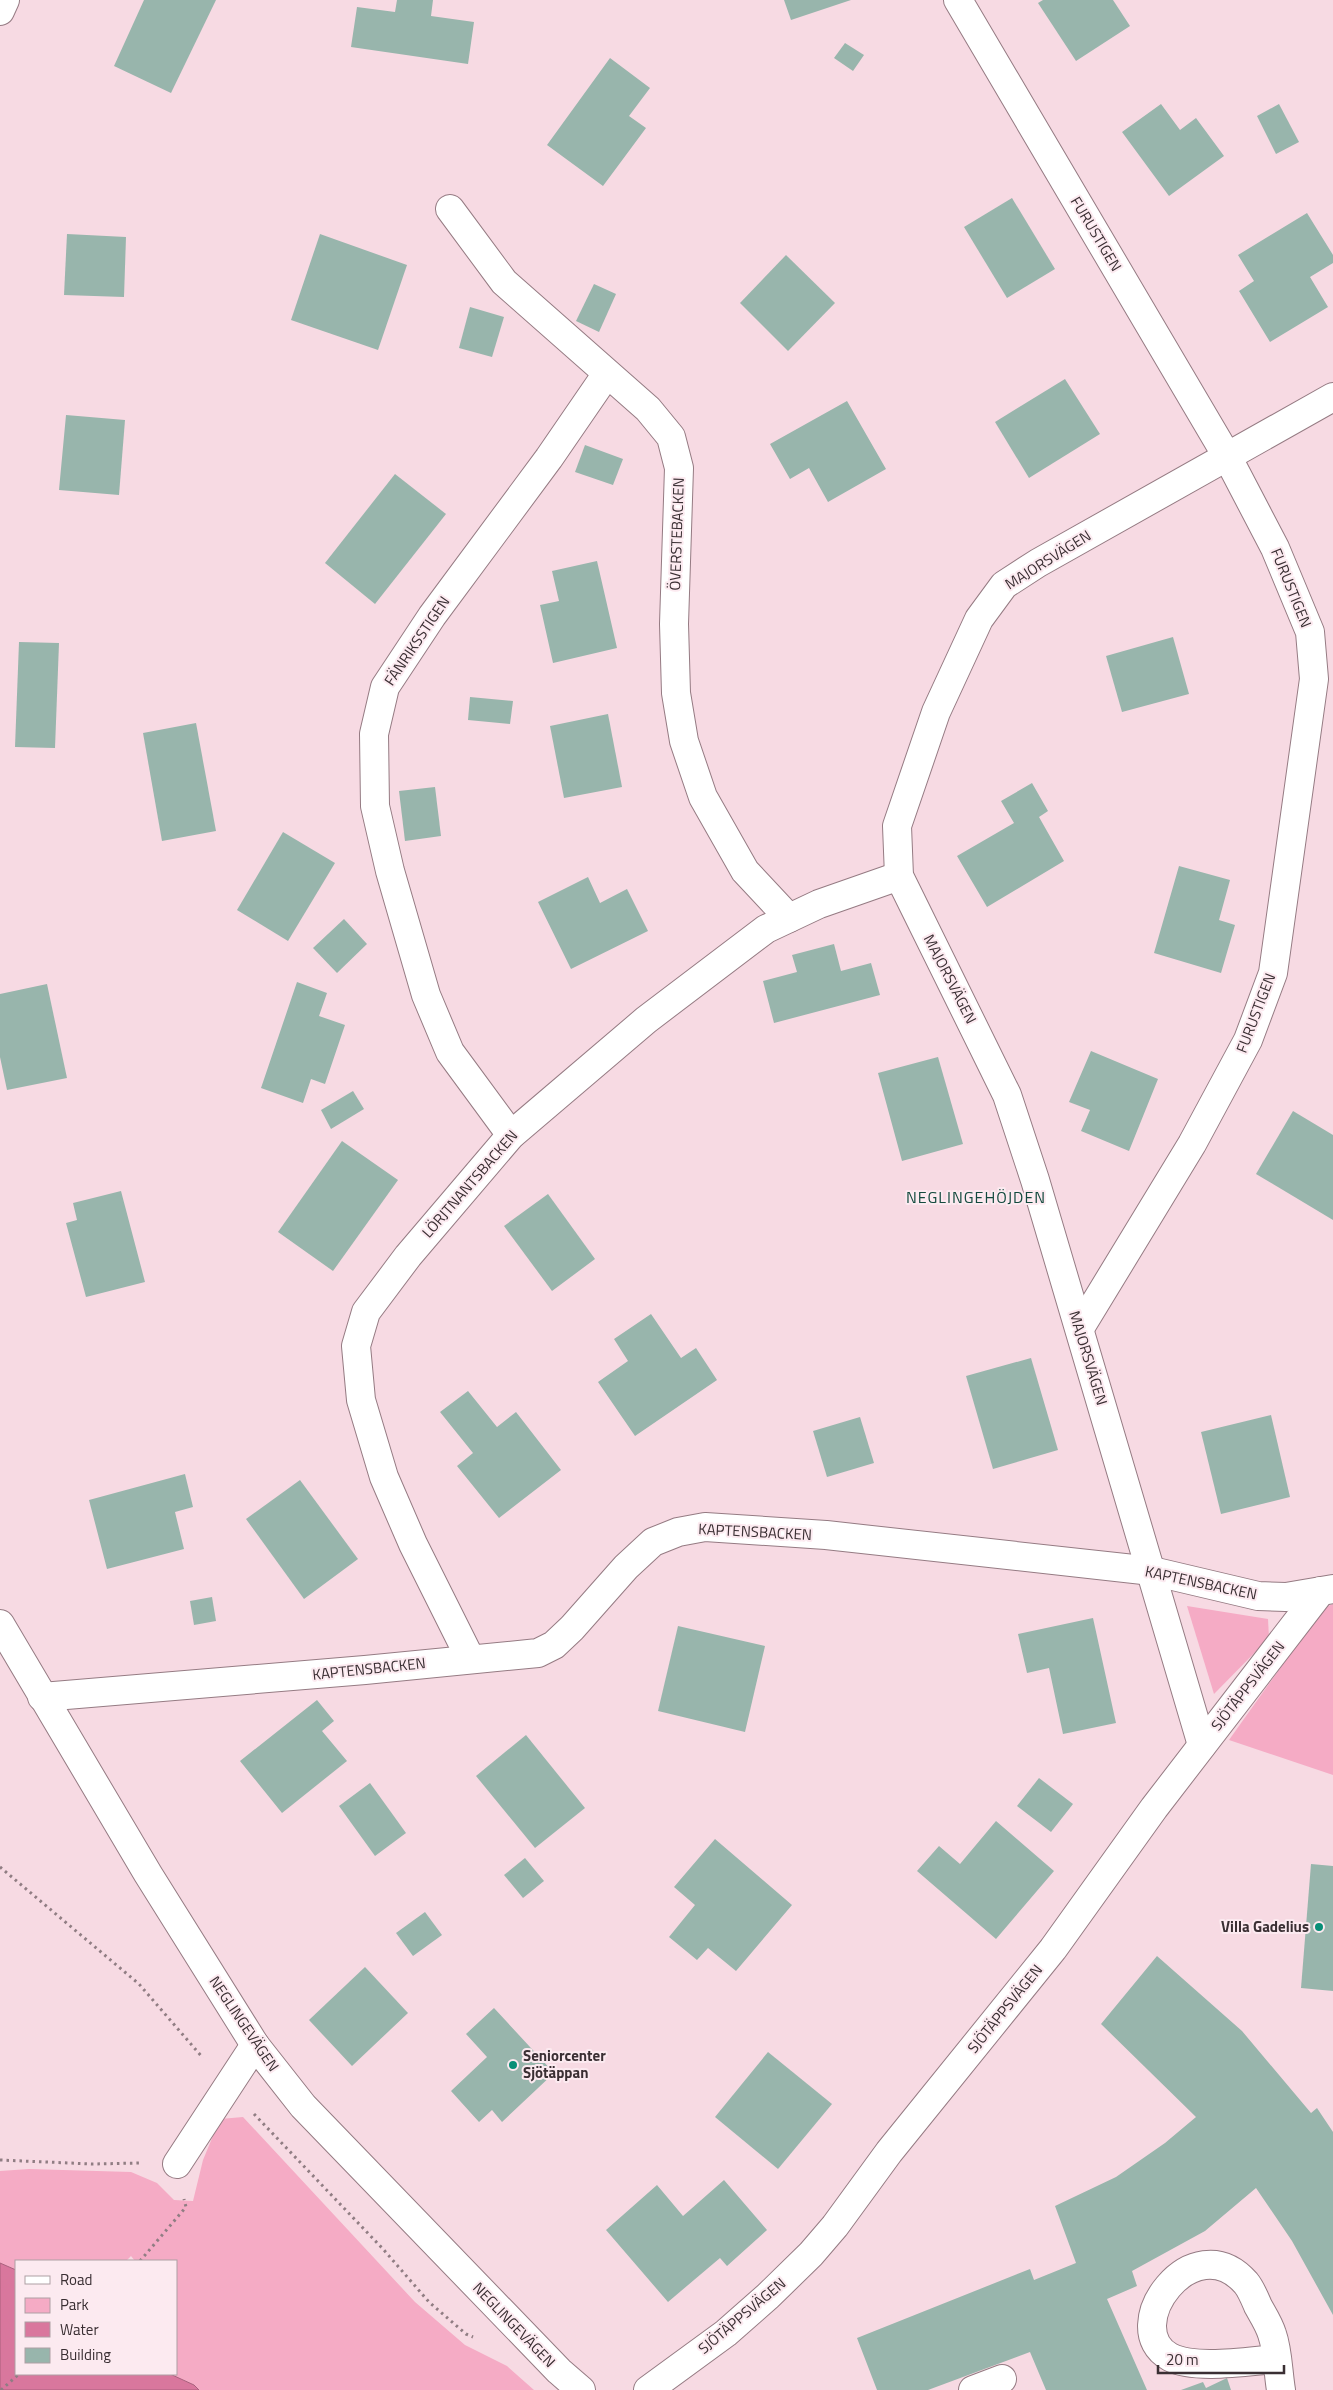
<svg xmlns="http://www.w3.org/2000/svg" width="1333" height="2390" font-family="'Titillium Web',sans-serif">
	<style>
		.green { fill: #f5abc5 }
		.water { fill: #d9779d; stroke: #a9617d }
		.building { fill: #98b5ac }
		.lines { fill: none; stroke-linecap: round; stroke-linejoin: round }
		.minor-casing { stroke: #957b83; stroke-width: 30 }
		.path { stroke: #907d83; stroke-width: 3; stroke-dasharray: 2.5 4; stroke-linecap: butt }
		.minor { stroke: #fff; stroke-width: 28 }
		.poi-dot { fill: #088f77; stroke: #fceaf0; stroke-width: 2 }
		.labels { text-anchor: middle; stroke-width: 4; stroke-linejoin: round; paint-order: stroke }
		.street-label { font-size: 15px; fill: #3a2f33; stroke: #fceaf0 }
		.poi-label { font-size: 15px; font-weight: bold; fill: #3a2f33; stroke: #fceaf0; text-anchor: end }
		.neighbourhood-label { font-size: 16px; letter-spacing: 1px; fill: #134a3e; stroke: #fceaf0 }
	</style>
	<rect width="100%" height="100%" fill="#f7dae3"/>
	<g class="green">
		<polygon points="1333,1604 1333,1775 1229,1740 1323,1608"/>
		<polygon points="1187,1606 1268,1619 1269,1638 1214,1694"/>
		<polygon points="243,2117 415,2302 465,2345 507,2366 534,2390 199,2390 194,2385 170,2374 176,2374 176,2261 135,2261 131,2256 126,2261 16,2261 16,2270 0,2263 0,2171 29,2169 131,2172 157,2183 174,2200 193,2201 203,2160 220,2119"/>
	</g>
	<polygon class="water" points="0,2263 16,2270 16,2374 170,2374 194,2385 199,2390 0,2390"/>
	<g class="building">
		<polygon points="144,0 216,0 171,93 114,66"/>
		<polygon points="397,0 433,0 431,16 474,22 468,64 351,47 357,7 395,12"/>
		<polygon points="784,0 851,0 791,20"/>
		<polygon points="1043,0 1113,0 1130,26 1076,61 1038,3"/>
		<polygon points="845,43 864,55 853,71 834,58"/>
		<polygon points="610,58 650,88 629,116 646,128 603,186 547,145"/>
		<polygon points="1161,104 1180,130 1196,118 1224,156 1169,196 1122,132"/>
		<polygon points="1279,104 1299,142 1276,154 1257,116"/>
		<polygon points="1012,198 1055,269 1007,298 964,227"/>
		<polygon points="1307,213 1333,255 1333,263 1310,277 1328,307 1270,342 1239,291 1254,281 1238,255"/>
		<polygon points="67,234 126,237 124,297 64,295"/>
		<polygon points="320,234 407,265 378,350 291,320"/>
		<polygon points="786,255 835,303 788,351 740,303"/>
		<polygon points="594,284 616,294 599,332 576,321"/>
		<polygon points="470,307 504,317 492,357 459,348"/>
		<polygon points="1065,379 1100,434 1029,478 995,422"/>
		<polygon points="847,401 886,469 828,502 809,468 790,479 770,444"/>
		<polygon points="66,415 125,420 119,495 59,490"/>
		<polygon points="585,445 623,459 613,485 575,472"/>
		<polygon points="395,474 446,514 375,604 325,563"/>
		<polygon points="597,561 617,648 553,663 540,605 559,601 552,571"/>
		<polygon points="1173,637 1189,694 1122,712 1106,656"/>
		<polygon points="19,642 59,643 55,748 15,747"/>
		<polygon points="470,697 513,701 510,724 468,720"/>
		<polygon points="608,714 622,787 564,798 550,726"/>
		<polygon points="196,723 216,831 162,841 143,733"/>
		<polygon points="1032,783 1048,811 1039,817 1064,861 987,907 957,856 1014,823 1001,801"/>
		<polygon points="435,787 441,836 405,841 399,791"/>
		<polygon points="283,832 335,863 288,941 237,910"/>
		<polygon points="1179,866 1230,880 1219,920 1235,925 1221,973 1154,953"/>
		<polygon points="588,877 600,903 627,889 648,931 571,969 538,902"/>
		<polygon points="344,919 367,944 337,973 313,948"/>
		<polygon points="834,944 841,971 871,963 880,995 774,1023 763,981 797,972 792,955"/>
		<polygon points="297,982 327,993 319,1016 345,1025 325,1084 311,1079 303,1103 261,1088"/>
		<polygon points="47,984 67,1078 7,1090 0,1057 0,994"/>
		<polygon points="1091,1051 1158,1079 1129,1151 1081,1131 1090,1110 1069,1102"/>
		<polygon points="938,1057 963,1144 902,1161 878,1073"/>
		<polygon points="353,1091 364,1109 331,1129 321,1110"/>
		<polygon points="1293,1111 1333,1135 1333,1220 1256,1174"/>
		<polygon points="342,1141 398,1180 333,1271 278,1232"/>
		<polygon points="121,1191 145,1282 86,1297 66,1223 77,1220 73,1203"/>
		<polygon points="548,1194 595,1259 552,1291 504,1226"/>
		<polygon points="651,1314 681,1358 696,1348 717,1380 635,1436 598,1382 628,1361 614,1339"/>
		<polygon points="1031,1358 1058,1450 993,1469 966,1376"/>
		<polygon points="468,1391 497,1427 516,1412 561,1470 499,1518 457,1466 473,1453 440,1412"/>
		<polygon points="1271,1415 1290,1497 1221,1514 1201,1432"/>
		<polygon points="860,1417 874,1463 827,1477 813,1431"/>
		<polygon points="185,1474 193,1507 175,1512 184,1549 107,1569 89,1500"/>
		<polygon points="300,1480 358,1559 304,1599 246,1519"/>
		<polygon points="212,1597 216,1621 194,1625 190,1601"/>
		<polygon points="1093,1618 1116,1723 1063,1734 1049,1668 1027,1673 1018,1634"/>
		<polygon points="678,1626 765,1646 745,1732 658,1711"/>
		<polygon points="317,1700 334,1721 322,1731 347,1761 282,1813 240,1761"/>
		<polygon points="526,1735 585,1808 535,1848 476,1776"/>
		<polygon points="1039,1778 1073,1804 1051,1832 1017,1806"/>
		<polygon points="370,1783 406,1833 375,1856 339,1806"/>
		<polygon points="996,1821 1054,1871 996,1939 917,1871 939,1846 960,1864"/>
		<polygon points="715,1839 792,1905 736,1971 708,1948 697,1960 669,1937 695,1905 674,1887"/>
		<polygon points="525,1858 544,1881 523,1898 504,1875"/>
		<polygon points="1311,1864 1333,1866 1333,1991 1301,1988"/>
		<polygon points="425,1912 442,1935 413,1956 396,1933"/>
		<polygon points="1157,1956 1242,2031 1311,2113 1317,2108 1333,2132 1333,2315 1292,2241 1256,2188 1205,2231 1132,2271 1137,2286 1107,2299 1147,2390 1046,2390 1030,2352 928,2390 877,2390 857,2338 1030,2269 1034,2280 1076,2263 1055,2206 1116,2177 1165,2143 1196,2117 1101,2024"/>
		<polygon points="365,1967 408,2013 352,2066 309,2020"/>
		<polygon points="494,2008 554,2073 502,2122 492,2110 479,2122 451,2091 487,2057 466,2034"/>
		<polygon points="768,2052 832,2104 778,2169 715,2117"/>
		<polygon points="724,2180 767,2230 727,2266 720,2258 668,2302 606,2230 657,2185 683,2216"/>
		<polygon points="1227,2378 1231,2390 1181,2390 1203,2382 1206,2388"/>
	</g>
	<g class="lines">
		<g class="minor-casing">
			<g id="minor">
				<polyline points="958,0 1228,458 1275,548 1310,632 1314,679 1273,973 1248,1040 1192,1144 1080,1328"/>
				<polyline points="0,11 5,0"/>
				<polyline points="450,209 504,282 648,409 671,437 679,468 674,624 676,693 684,741 703,797 745,871 789,918"/>
				<polyline points="511,1135 450,1052 426,995 390,871 375,806 374,734 385,687 432,616 549,458 606,375"/>
				<polyline points="0,1624 148,1874 255,2045 303,2106 559,2371 581,2390"/>
				<polyline points="470,1658 413,1544 384,1477 361,1400 356,1346 366,1312 408,1256 511,1135 646,1020 766,929 819,904 899,876"/>
				<polyline points="42,1697 365,1670 538,1653 554,1645 572,1628 626,1567 653,1542 678,1532 705,1527 826,1535 1152,1571 1258,1596 1286,1597 1333,1589"/>
				<polyline points="1202,1745 1035,1180 1007,1095 899,876 897,826 936,712 979,619 1004,585 1038,563 1333,397"/>
				<polyline points="177,2164 255,2045"/>
				<path d="M1276 2359C1249 2361 1195 2370 1170 2357 1117 2328 1193 2223 1246 2283 1251 2289 1255 2299 1258 2306 1263 2315 1269 2324 1272 2334 1278 2351 1278 2372 1281 2390"/>
				<polyline points="648,2390 726,2333 768,2296 811,2254 835,2226 889,2152 1053,1949 1154,1808 1321,1591"/>
				<polyline points="973,2390 1002,2379"/>
			</g>
		</g>
		<g class="path">
			<polyline points="0,1867 139,1984 203,2058"/>
			<polyline points="254,2114 383,2249 429,2302 466,2334 473,2337"/>
			<polyline points="0,2160 92,2164 142,2163"/>
			<polyline points="140,2261 186,2207 184,2199"/>
			<polyline points="1,2390 19,2374"/>
		</g>
		<use href="#minor" class="minor"/>
	</g>
	<g class="poi-dot">
		<circle cx="1319" cy="1927" r="5"/>
		<circle cx="513" cy="2065" r="5"/>
	</g>
	<g class="labels">
		<g class="street-label">
			<text transform="translate(1096 234) rotate(59)" y="5">FURUSTIGEN</text>
			<text transform="translate(677 534) rotate(-88)" y="5">ÖVERSTEBACKEN</text>
			<text transform="translate(1048 560) rotate(-32)" y="5">MAJORSVÄGEN</text>
			<text transform="translate(1291 588) rotate(68)" y="5">FURUSTIGEN</text>
			<text transform="translate(417 641) rotate(-56)" y="5">FÄNRIKSSTIGEN</text>
			<text transform="translate(950 979) rotate(63)" y="5">MAJORSVÄGEN</text>
			<text transform="translate(1256 1013) rotate(-69)" y="5">FURUSTIGEN</text>
			<text transform="translate(470 1184) rotate(-49)" y="5">LÖRJTNANTSBACKEN</text>
			<text transform="translate(1088 1358) rotate(73)" y="5">MAJORSVÄGEN</text>
			<text transform="translate(755 1532) rotate(3)" y="5">KAPTENSBACKEN</text>
			<text transform="translate(1201 1583) rotate(12)" y="5">KAPTENSBACKEN</text>
			<text transform="translate(369 1669) rotate(-6)" y="5">KAPTENSBACKEN</text>
			<text transform="translate(1248 1686) rotate(-52)" y="5">SJÖTÄPPSVÄGEN</text>
			<text transform="translate(1005 2009) rotate(-51)" y="5">SJÖTÄPPSVÄGEN</text>
			<text transform="translate(244 2024) rotate(56)" y="5">NEGLINGEVÄGEN</text>
			<text transform="translate(742 2316) rotate(-40)" y="5">SJÖTÄPPSVÄGEN</text>
			<text transform="translate(514 2325) rotate(46)" y="5">NEGLINGEVÄGEN</text>
		</g>
		<g class="poi-label">
			<text x="1309" y="1932">Villa Gadelius</text>
			<text x="523" y="2061" text-anchor="start">Seniorcenter<tspan x="523" dy="17">Sjötäppan</tspan></text>
		</g>
		<g class="neighbourhood-label">
			<text x="976" y="1203">NEGLINGEHÖJDEN</text>
		</g>
	</g>
	<rect x="15" y="2260" width="162" height="115" fill="#fceaf0" stroke="#ae9fa4"/>
	<rect x="25" y="2276" width="25" height="8" fill="#ffffff" stroke="#ae9fa4"/>
	<text x="60" y="2285" font-size="15" fill="#3a2f33">Road</text>
	<rect x="25" y="2298" width="25" height="15" fill="#f5abc5" stroke="#ae9fa4"/>
	<text x="60" y="2310" font-size="15" fill="#3a2f33">Park</text>
	<rect x="25" y="2322" width="25" height="15" fill="#d9779d" stroke="#ae9fa4"/>
	<text x="60" y="2335" font-size="15" fill="#3a2f33">Water</text>
	<rect x="25" y="2348" width="25" height="15" fill="#98b5ac" stroke="#ae9fa4"/>
	<text x="60" y="2360" font-size="15" fill="#3a2f33">Building</text>
	<path d="M1158 2365v8h126v-8" fill="none" stroke="#3a2f33" stroke-width="2.5"/>
	<text x="1166" y="2365" font-size="15" fill="#3a2f33" stroke="#fceaf0" stroke-width="4" paint-order="stroke">20 m</text>
</svg>
